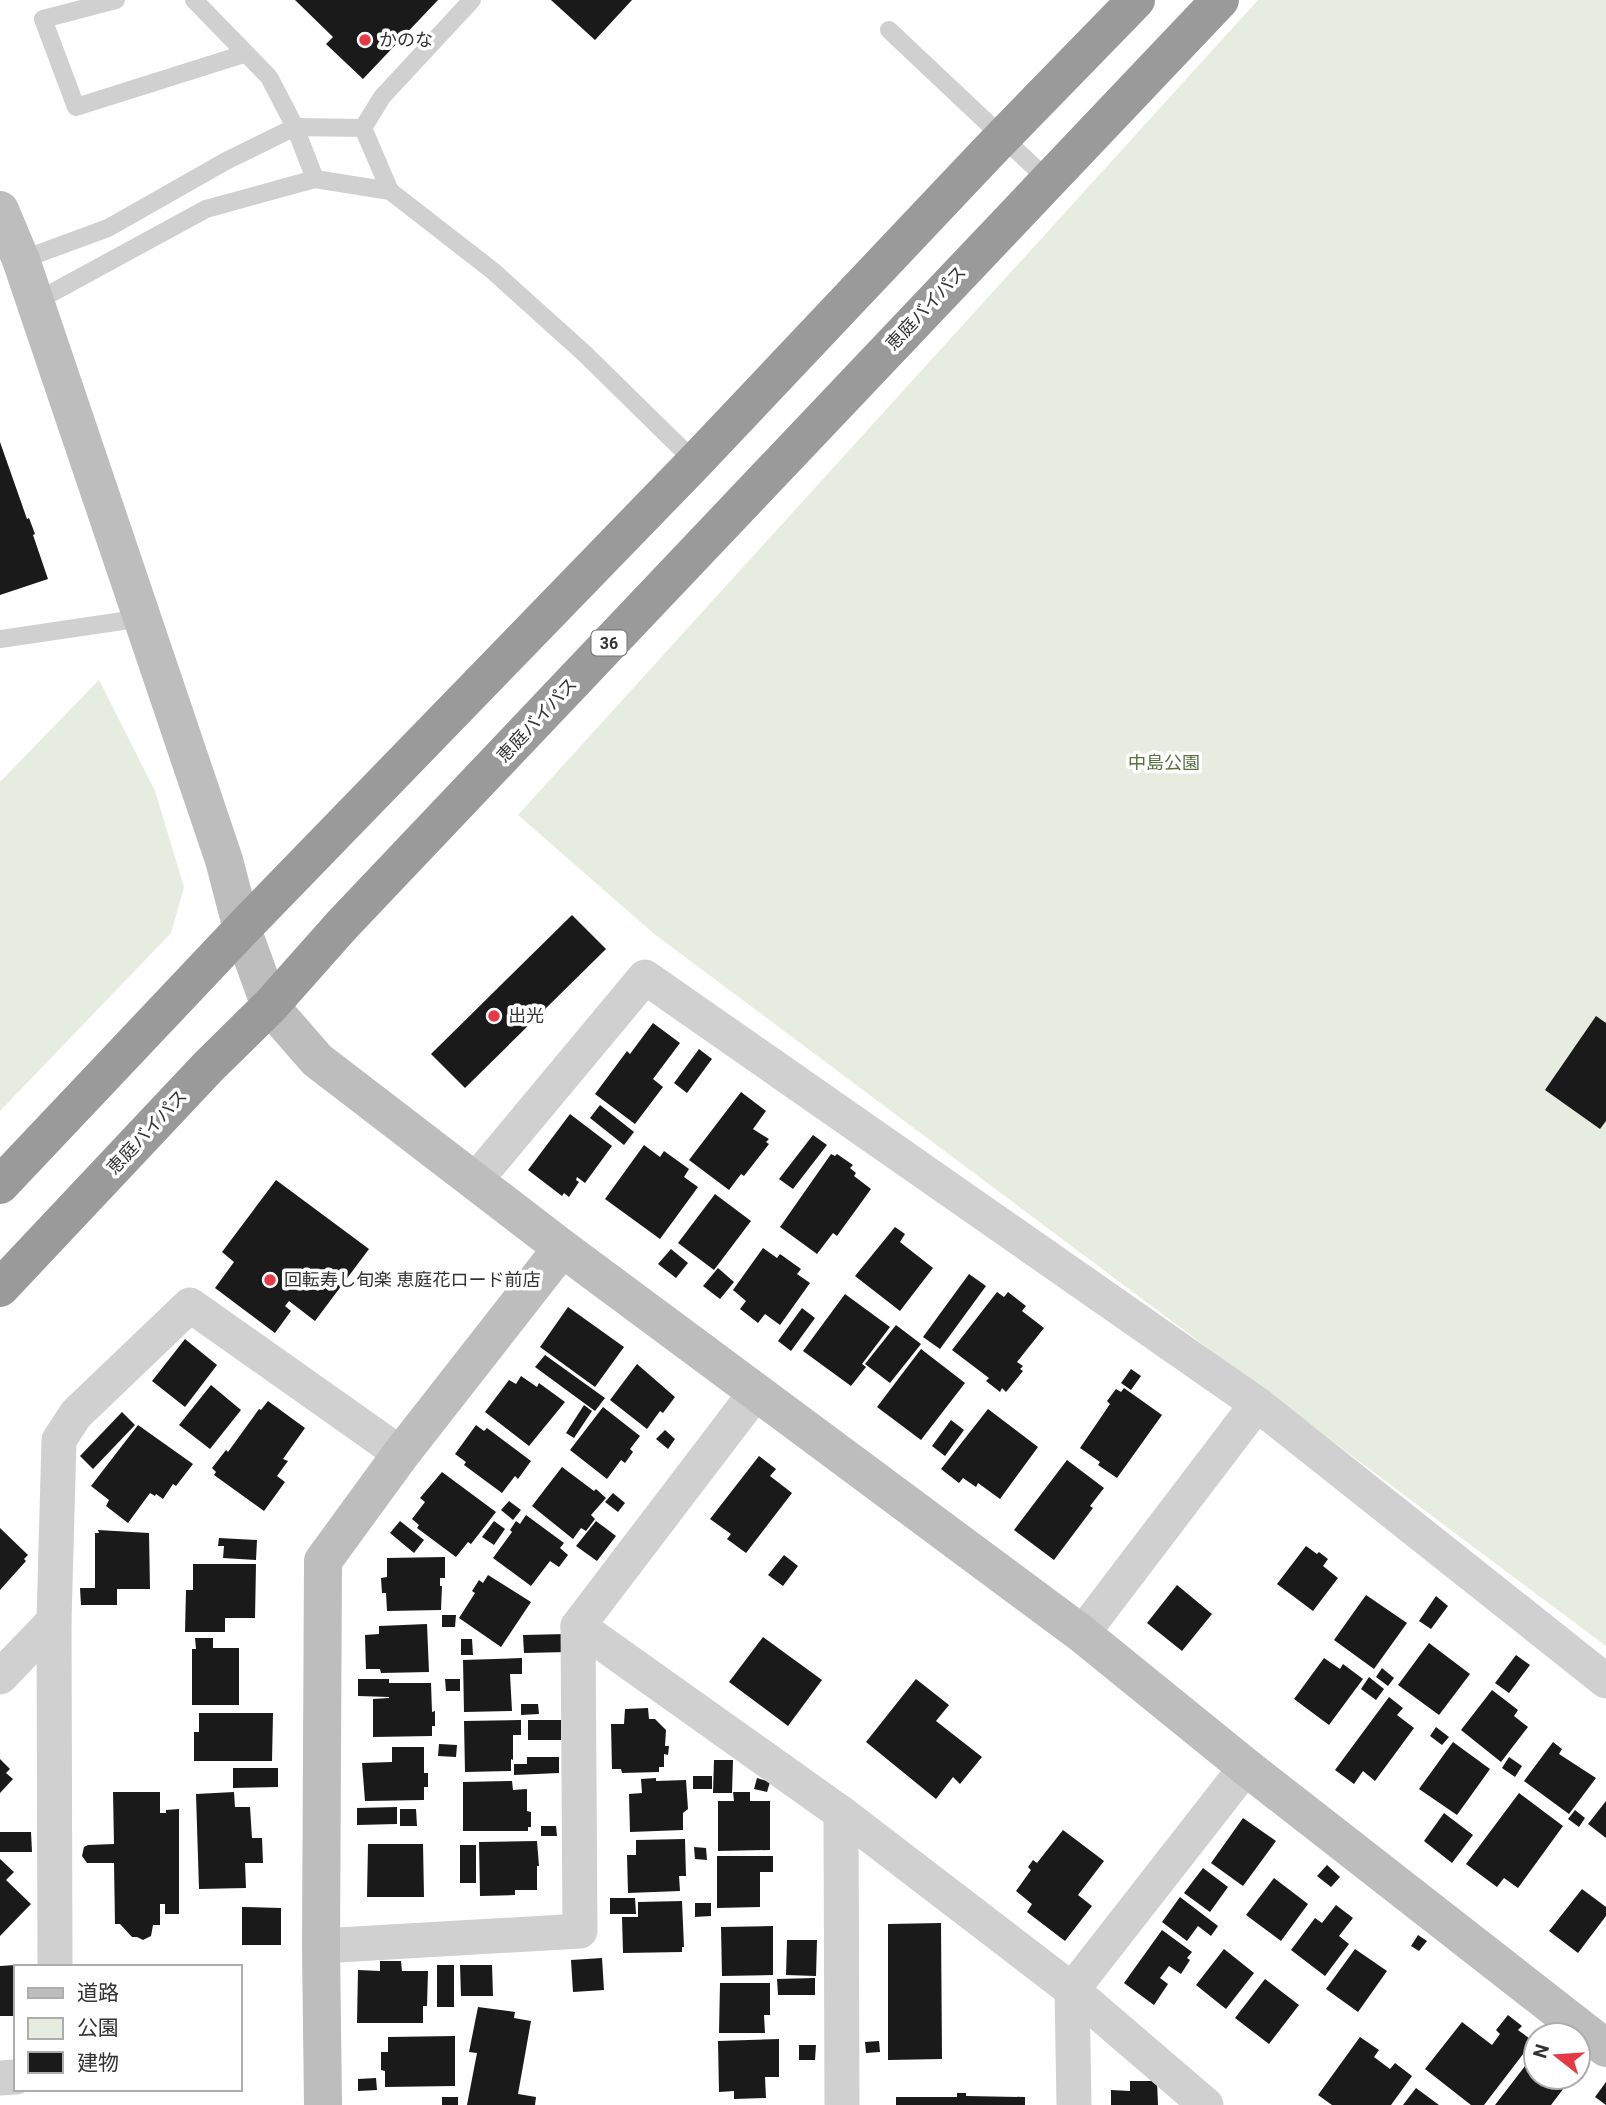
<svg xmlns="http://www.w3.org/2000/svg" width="1606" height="2105" font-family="Roboto,'Noto Sans JP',sans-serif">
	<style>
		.green { fill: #e6ecdf }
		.building { fill: #1a1a1a }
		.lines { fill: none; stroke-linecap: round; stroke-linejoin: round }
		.lane { stroke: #d0d0d0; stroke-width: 18 }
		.street { stroke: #d0d0d0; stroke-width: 35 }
		.secondary { stroke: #bdbdbd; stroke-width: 38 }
		.highway { stroke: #9a9a9a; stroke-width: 38 }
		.poi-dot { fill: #e63946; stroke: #fff; stroke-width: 2.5 }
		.labels { text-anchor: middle; stroke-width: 7; stroke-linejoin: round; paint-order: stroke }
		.shield { fill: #fff; stroke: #707070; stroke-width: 2 }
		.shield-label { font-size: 16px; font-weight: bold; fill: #333 }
		.poi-label { font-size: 18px; fill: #333; stroke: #fff; text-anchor: start }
		.street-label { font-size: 18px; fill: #333; stroke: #fff }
		.park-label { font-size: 18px; fill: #56703f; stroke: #fff }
	</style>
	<rect width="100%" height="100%" fill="#fff"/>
	<g class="green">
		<polygon points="1258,0 1606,0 1606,1646 653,933 518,815"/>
		<polygon points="99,680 155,791 184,887 171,933 0,1111 0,782"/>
	</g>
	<g class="building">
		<polygon points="295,0 438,0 363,79 326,44 333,37"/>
		<polygon points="551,0 632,0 595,40"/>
		<polygon points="0,442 27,519 29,518 35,534 33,535 48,579 0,595"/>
		<polygon points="572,915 606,949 465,1088 431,1054"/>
		<polygon points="1596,1016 1606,1023 1606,1121 1600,1129 1545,1090"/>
		<polygon points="653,1023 680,1043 653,1079 663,1087 635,1124 595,1094 627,1051 630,1054"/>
		<polygon points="699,1049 712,1059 687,1093 674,1083"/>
		<polygon points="741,1092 766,1111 753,1129 769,1139 766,1142 769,1144 744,1176 741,1174 729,1190 689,1160"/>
		<polygon points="600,1105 634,1132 624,1145 590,1118"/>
		<polygon points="570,1114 612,1146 585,1183 577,1177 576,1180 579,1182 569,1197 564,1193 562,1196 528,1170"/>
		<polygon points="813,1135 827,1145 793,1189 779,1179"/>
		<polygon points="644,1145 660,1157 664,1151 689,1169 684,1177 698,1187 660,1239 605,1199"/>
		<polygon points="831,1154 835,1156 837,1154 853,1165 850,1168 856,1173 854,1176 871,1189 837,1236 833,1233 817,1254 780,1227"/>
		<polygon points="276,1180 369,1249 315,1321 289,1301 285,1306 291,1311 275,1333 215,1288 234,1262 222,1252"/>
		<polygon points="715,1194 751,1221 714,1270 678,1243"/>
		<polygon points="895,1227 905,1234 900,1242 933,1268 900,1311 855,1276"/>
		<polygon points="763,1248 777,1258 780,1254 801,1269 797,1274 810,1283 780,1325 765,1314 758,1323 740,1309 746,1301 733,1290"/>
		<polygon points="671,1249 688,1263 676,1278 658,1264"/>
		<polygon points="718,1268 734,1282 720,1299 703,1286"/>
		<polygon points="969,1274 986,1286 940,1349 923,1337"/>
		<polygon points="997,1292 1004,1297 1008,1292 1026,1306 1022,1311 1044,1328 1017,1362 1023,1366 1020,1369 1023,1371 1006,1392 1002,1388 1000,1392 986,1381 989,1378 952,1350"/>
		<polygon points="845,1294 890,1327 862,1364 866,1367 851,1386 803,1351"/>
		<polygon points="568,1307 624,1347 595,1387 540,1347"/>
		<polygon points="802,1308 815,1318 791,1351 778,1341"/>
		<polygon points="896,1325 921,1344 890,1383 865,1364"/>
		<polygon points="185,1339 217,1365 185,1407 152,1381"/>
		<polygon points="921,1349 965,1383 921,1440 877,1407"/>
		<polygon points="545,1355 605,1398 595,1411 535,1367"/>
		<polygon points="637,1364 675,1397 663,1413 660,1411 647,1429 610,1400"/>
		<polygon points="1131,1369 1141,1376 1131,1390 1121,1383"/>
		<polygon points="521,1376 537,1387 539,1383 565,1402 529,1446 485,1412 509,1380 516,1384"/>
		<polygon points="211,1385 241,1410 210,1449 179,1425"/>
		<polygon points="1124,1388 1162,1415 1117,1478 1098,1465 1100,1462 1080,1448 1110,1404 1107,1401 1116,1389 1121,1392"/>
		<polygon points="268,1401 305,1428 283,1459 288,1461 277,1476 285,1482 264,1511 214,1475 216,1472 212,1468 226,1450 228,1452 259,1409 261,1410"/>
		<polygon points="584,1405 592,1411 574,1438 566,1433"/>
		<polygon points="603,1407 640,1436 630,1449 633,1452 625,1463 621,1460 607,1479 570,1450"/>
		<polygon points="988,1409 1038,1447 1000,1499 978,1483 976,1487 963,1478 959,1483 941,1469"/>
		<polygon points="122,1412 135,1425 93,1469 80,1456"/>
		<polygon points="951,1420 964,1430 945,1456 932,1446"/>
		<polygon points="138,1425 193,1464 176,1486 173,1484 163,1499 156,1494 155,1496 150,1493 128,1523 106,1506 109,1500 91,1486"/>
		<polygon points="476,1425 484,1431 487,1428 531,1461 518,1479 515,1476 502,1493 464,1465 466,1462 455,1454"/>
		<polygon points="665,1430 675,1439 668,1449 656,1439"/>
		<polygon points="759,1456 776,1469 770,1476 792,1493 746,1553 727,1539 731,1534 710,1519"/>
		<polygon points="1067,1460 1104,1488 1090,1506 1093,1508 1054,1560 1014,1530"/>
		<polygon points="562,1467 594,1491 596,1489 606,1498 591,1515 595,1519 586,1531 581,1528 573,1539 532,1506"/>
		<polygon points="442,1472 496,1512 471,1544 468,1542 456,1557 417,1528 419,1525 412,1519 425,1502 420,1498"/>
		<polygon points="613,1493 625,1503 618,1512 605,1502"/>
		<polygon points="509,1501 521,1510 513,1520 501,1510"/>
		<polygon points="526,1515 564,1543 560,1548 568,1555 559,1567 550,1561 531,1586 493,1558 512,1532 510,1530 516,1521 520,1524"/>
		<polygon points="400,1521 424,1540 414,1553 390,1533"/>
		<polygon points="494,1521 505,1529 494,1545 482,1537"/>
		<polygon points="596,1521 616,1536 597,1561 576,1546"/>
		<polygon points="0,1528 28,1555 24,1559 26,1561 0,1590"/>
		<polygon points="98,1530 149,1533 150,1589 117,1589 117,1605 81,1605 80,1588 95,1588 95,1533 99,1533"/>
		<polygon points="219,1538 257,1540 256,1560 223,1558 224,1546 218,1546"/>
		<polygon points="1306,1546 1317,1554 1319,1552 1328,1559 1323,1566 1338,1578 1313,1611 1277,1584"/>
		<polygon points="784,1555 798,1566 783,1586 768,1575"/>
		<polygon points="445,1557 445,1578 440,1578 440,1586 442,1586 441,1610 387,1611 386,1593 382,1593 381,1578 387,1577 387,1558"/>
		<polygon points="193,1564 256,1564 255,1618 225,1618 225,1632 185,1632 186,1590 193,1590"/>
		<polygon points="488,1575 531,1602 501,1647 459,1618 475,1593 472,1591 479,1580 483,1583"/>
		<polygon points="1177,1585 1212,1614 1182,1651 1147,1623"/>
		<polygon points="1366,1595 1407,1623 1374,1669 1334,1640"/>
		<polygon points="1436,1596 1448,1606 1431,1629 1419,1621"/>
		<polygon points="442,1615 456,1615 455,1627 442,1627"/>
		<polygon points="427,1624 429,1672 381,1673 380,1669 366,1669 365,1635 379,1634 379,1626"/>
		<polygon points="566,1634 567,1652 524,1653 523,1635"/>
		<polygon points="763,1637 822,1680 788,1726 729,1682"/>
		<polygon points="195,1638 213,1638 213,1648 239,1648 239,1705 192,1705 192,1649 196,1649"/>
		<polygon points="461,1639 472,1639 473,1655 461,1655"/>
		<polygon points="1429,1643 1470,1674 1439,1715 1398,1685"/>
		<polygon points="1516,1655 1530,1665 1509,1693 1495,1683"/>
		<polygon points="522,1658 522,1674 510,1674 512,1711 464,1712 463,1660"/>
		<polygon points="1324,1658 1340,1669 1343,1664 1363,1679 1329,1725 1294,1699"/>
		<polygon points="1382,1668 1394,1678 1388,1686 1376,1677"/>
		<polygon points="1369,1677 1384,1689 1376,1700 1361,1689"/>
		<polygon points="358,1679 389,1679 389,1683 431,1683 432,1712 435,1711 435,1726 432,1726 432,1736 373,1737 373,1699 389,1698 389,1697 358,1696"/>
		<polygon points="445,1679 460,1679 460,1691 446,1691"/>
		<polygon points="916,1679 949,1705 936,1721 982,1757 960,1784 953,1777 936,1799 866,1742"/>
		<polygon points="1492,1690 1518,1710 1514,1716 1528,1727 1501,1762 1461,1730"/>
		<polygon points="1389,1697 1403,1708 1397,1715 1414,1728 1375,1781 1363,1771 1354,1784 1335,1770"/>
		<polygon points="521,1704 538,1704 539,1714 521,1715"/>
		<polygon points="648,1708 649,1719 655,1719 666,1730 665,1746 669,1746 668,1755 664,1754 664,1767 659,1767 659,1772 622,1773 621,1769 612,1769 611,1724 624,1724 625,1709"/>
		<polygon points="199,1713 273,1713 272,1761 194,1761 194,1732 199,1732"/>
		<polygon points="521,1720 521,1735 513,1735 513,1760 511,1759 511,1771 465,1772 464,1721"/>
		<rect x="528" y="1720" width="33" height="20"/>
		<polygon points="1436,1727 1449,1737 1442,1745 1430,1736"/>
		<polygon points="1453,1742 1490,1769 1457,1815 1419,1789"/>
		<polygon points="1553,1742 1562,1749 1559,1754 1596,1778 1569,1814 1524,1781"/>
		<polygon points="439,1744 457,1745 456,1757 438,1756"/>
		<polygon points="392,1747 424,1747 424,1773 428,1773 428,1787 424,1787 424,1800 365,1801 362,1763 392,1762"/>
		<polygon points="527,1757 559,1757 559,1773 514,1775 514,1764 527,1764"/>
		<polygon points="1509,1757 1522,1766 1515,1777 1502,1768"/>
		<polygon points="0,1759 10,1769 6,1773 13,1779 0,1793"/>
		<polygon points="714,1760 733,1760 732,1793 713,1793"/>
		<polygon points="233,1768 278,1768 278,1787 233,1788"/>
		<rect x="693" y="1776" width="19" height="13"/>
		<polygon points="656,1778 656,1781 686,1780 688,1809 683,1813 683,1830 630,1832 629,1794 642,1793 641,1779"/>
		<polygon points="757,1778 770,1782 767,1792 754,1789"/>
		<polygon points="512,1781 513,1790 527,1789 527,1811 531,1812 531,1827 528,1827 528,1831 463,1831 463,1782"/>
		<polygon points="113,1792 160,1792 160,1813 166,1813 166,1810 179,1809 179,1914 165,1914 165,1904 160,1904 160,1925 153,1925 151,1936 143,1940 137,1937 132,1937 120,1924 115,1924 114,1863 87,1863 82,1856 84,1847 88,1845 114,1844"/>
		<polygon points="234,1792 235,1807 250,1807 252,1838 262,1838 263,1863 245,1863 246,1888 199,1889 196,1794"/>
		<polygon points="733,1792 750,1792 750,1801 770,1801 770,1850 718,1851 718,1801 734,1801"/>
		<polygon points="1519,1793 1563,1826 1518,1888 1504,1878 1497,1887 1466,1864"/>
		<polygon points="1606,1801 1606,1838 1588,1824"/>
		<polygon points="397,1807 397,1824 357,1825 357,1808"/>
		<polygon points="400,1809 416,1809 417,1826 400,1826"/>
		<polygon points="1575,1810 1585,1818 1579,1827 1568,1819"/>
		<polygon points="1444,1813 1473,1835 1452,1863 1424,1841"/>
		<polygon points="1243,1818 1276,1841 1243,1886 1211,1863"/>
		<polygon points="541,1826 556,1826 557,1836 541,1836"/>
		<polygon points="1063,1830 1104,1861 1078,1895 1092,1906 1065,1941 1027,1912 1032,1904 1016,1891 1031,1870 1028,1867 1033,1860 1037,1863"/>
		<polygon points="0,1832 31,1832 32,1852 0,1852"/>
		<polygon points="685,1839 686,1876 679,1876 680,1891 628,1893 627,1855 636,1855 636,1840"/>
		<polygon points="537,1841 539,1866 537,1866 537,1890 515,1890 515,1895 480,1896 479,1842"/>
		<polygon points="368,1844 423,1844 424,1897 367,1897"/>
		<rect x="460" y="1845" width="16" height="38"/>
		<polygon points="694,1847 706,1848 707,1860 695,1859"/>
		<polygon points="717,1856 773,1856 773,1872 760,1872 760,1907 717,1908"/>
		<polygon points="0,1859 14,1872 6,1880 31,1904 0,1936"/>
		<polygon points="1327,1865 1340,1877 1331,1887 1317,1876"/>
		<polygon points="1203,1868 1228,1887 1210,1912 1184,1893"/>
		<polygon points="1274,1878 1308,1904 1281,1941 1246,1915"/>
		<polygon points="1582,1889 1606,1907 1606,1916 1578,1953 1549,1931"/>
		<polygon points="1180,1897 1218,1926 1211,1936 1198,1926 1187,1941 1162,1922"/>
		<polygon points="610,1898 635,1898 636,1914 610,1914"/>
		<polygon points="682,1901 684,1947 682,1947 682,1952 623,1953 622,1917 638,1917 638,1902"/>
		<polygon points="695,1903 711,1903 711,1916 695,1917"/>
		<polygon points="1336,1905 1353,1918 1339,1936 1349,1944 1325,1976 1291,1950 1315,1918 1322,1923"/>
		<polygon points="242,1907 281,1908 281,1945 242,1945"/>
		<polygon points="941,1923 942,2059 888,2060 888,1924"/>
		<polygon points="773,1926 773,1975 722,1976 721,1927"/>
		<polygon points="1162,1930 1192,1952 1187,1958 1190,1960 1181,1974 1169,1966 1160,1978 1168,1984 1154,2005 1124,1983"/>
		<polygon points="1418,1935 1427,1941 1419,1951 1411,1946"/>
		<polygon points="787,1940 817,1940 816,1976 786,1975"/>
		<polygon points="1224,1949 1254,1973 1226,2009 1196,1985"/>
		<polygon points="1355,1949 1387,1971 1358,2012 1326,1989"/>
		<polygon points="602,1958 604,1990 573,1992 571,1960"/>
		<polygon points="380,1961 401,1961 402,1971 428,1971 427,2006 423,2006 423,2023 357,2023 358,1970 380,1971"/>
		<polygon points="16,1965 16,2016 0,2016 0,1966"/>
		<rect x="437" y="1965" width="17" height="42"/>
		<polygon points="460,1965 492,1965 493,1996 461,1996"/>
		<polygon points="815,1978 815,1995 778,1995 777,1979"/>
		<polygon points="1265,1979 1299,2005 1269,2044 1235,2018"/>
		<polygon points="720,1983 770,1983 770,2015 764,2015 765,2033 719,2033"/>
		<polygon points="478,2007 515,2012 514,2018 531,2021 518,2094 536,2097 535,2105 467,2105 477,2053 469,2052"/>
		<polygon points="1508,2015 1522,2026 1518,2030 1533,2041 1484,2105 1471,2105 1425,2069 1462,2022 1492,2045 1500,2034 1496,2030"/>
		<polygon points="455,2036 455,2086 385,2087 385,2071 381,2070 381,2052 388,2052 388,2037"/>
		<polygon points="1360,2037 1379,2050 1374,2057 1390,2069 1395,2063 1412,2076 1391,2105 1332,2105 1318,2095"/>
		<polygon points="779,2039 779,2077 765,2077 766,2098 734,2099 734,2091 719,2092 718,2041"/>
		<polygon points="879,2041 880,2052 866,2053 865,2042"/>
		<polygon points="799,2045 816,2045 815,2060 799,2060"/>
		<polygon points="1532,2057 1536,2060 1536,2077 1558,2077 1567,2084 1551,2105 1495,2105"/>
		<polygon points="376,2078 377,2090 358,2091 358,2079"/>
		<polygon points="1130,2081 1157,2081 1158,2105 1111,2105 1111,2090 1130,2091"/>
		<polygon points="1606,2082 1606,2105 1595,2097"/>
		<polygon points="1416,2088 1439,2105 1403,2105"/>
		<polygon points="957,2093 966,2093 966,2096 1025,2097 1025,2105 896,2105 896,2097 957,2097"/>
		<rect x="442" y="2097" width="16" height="8"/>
	</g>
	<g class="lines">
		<g class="lane">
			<polyline points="116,0 43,19 76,107 244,54"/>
			<polyline points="194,0 269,77 295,127 315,179"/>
			<polyline points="889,30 1048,180"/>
			<polyline points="363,128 382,97 472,0"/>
			<polyline points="21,260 108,228 226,161 295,127 363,128 390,191"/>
			<polyline points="35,302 206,209 315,179 390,191 493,271 584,353 695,462"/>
			<polyline points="0,639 143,618"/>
		</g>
		<g class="street">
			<polyline points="475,1181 645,977 1257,1404 1606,1681"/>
			<polyline points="578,1626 841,1813 1072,1990 1206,2105"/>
			<polyline points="1082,1634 1257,1404"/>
			<polyline points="0,1677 54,1621"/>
			<polyline points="841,1813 842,2105"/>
			<polyline points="321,1946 580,1931 578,1626 756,1392"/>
			<polyline points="55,1967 54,1621 59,1440 76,1414 190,1305 401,1454"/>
			<polyline points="0,2078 16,2077"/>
			<polyline points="1074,2105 1072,1990 1246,1767"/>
		</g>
		<g class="secondary">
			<polyline points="0,210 21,260 224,860 242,929 270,1006 317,1060 562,1248 1082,1634 1246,1767 1606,2048"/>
			<polyline points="323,2105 321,1946 323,1561 401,1454 562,1248"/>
		</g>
		<g class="highway">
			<polyline points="0,1185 242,929 695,462 991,149 1136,0"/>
			<polyline points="0,1288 208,1067 270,1006 342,925 1220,0"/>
		</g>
	</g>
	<g class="poi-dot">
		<circle cx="365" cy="40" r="7"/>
		<circle cx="494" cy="1016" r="7"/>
		<circle cx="270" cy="1280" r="7"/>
	</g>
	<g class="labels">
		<rect class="shield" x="591.5" y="630.5" width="35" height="25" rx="5"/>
		<g class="shield-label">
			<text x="609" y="649">36</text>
		</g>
		<g class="poi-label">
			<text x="379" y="46">かのな</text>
			<text x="508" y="1022">出光</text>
			<text x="284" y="1286">回転寿し旬楽 恵庭花ロード前店</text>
		</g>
		<g class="street-label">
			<text transform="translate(926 308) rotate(-47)" y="6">恵庭バイパス</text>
			<text transform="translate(537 720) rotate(-47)" y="6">恵庭バイパス</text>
			<text transform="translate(147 1132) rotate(-47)" y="6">恵庭バイパス</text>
		</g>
		<g class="park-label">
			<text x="1164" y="769">中島公園</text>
		</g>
	</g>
	<rect x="14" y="1965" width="228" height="126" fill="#ffffff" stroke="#adadad" stroke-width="2"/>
	<rect x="28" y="1988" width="35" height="10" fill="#bdbdbd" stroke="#adadad" stroke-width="2"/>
	<text x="77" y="2000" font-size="21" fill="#333333">道路</text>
	<rect x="28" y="2018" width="35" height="21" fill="#e6ecdf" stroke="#adadad" stroke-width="2"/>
	<text x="77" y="2035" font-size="21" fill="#333333">公園</text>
	<rect x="28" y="2052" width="35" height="21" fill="#1a1a1a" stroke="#adadad" stroke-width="2"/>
	<text x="77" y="2070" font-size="21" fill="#333333">建物</text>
	<g transform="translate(1557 2056) rotate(287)"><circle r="33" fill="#ffffff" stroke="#adadad" stroke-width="2"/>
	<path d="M0-5L12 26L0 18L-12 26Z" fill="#e63946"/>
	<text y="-10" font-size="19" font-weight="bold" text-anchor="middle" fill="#333333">N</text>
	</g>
</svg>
